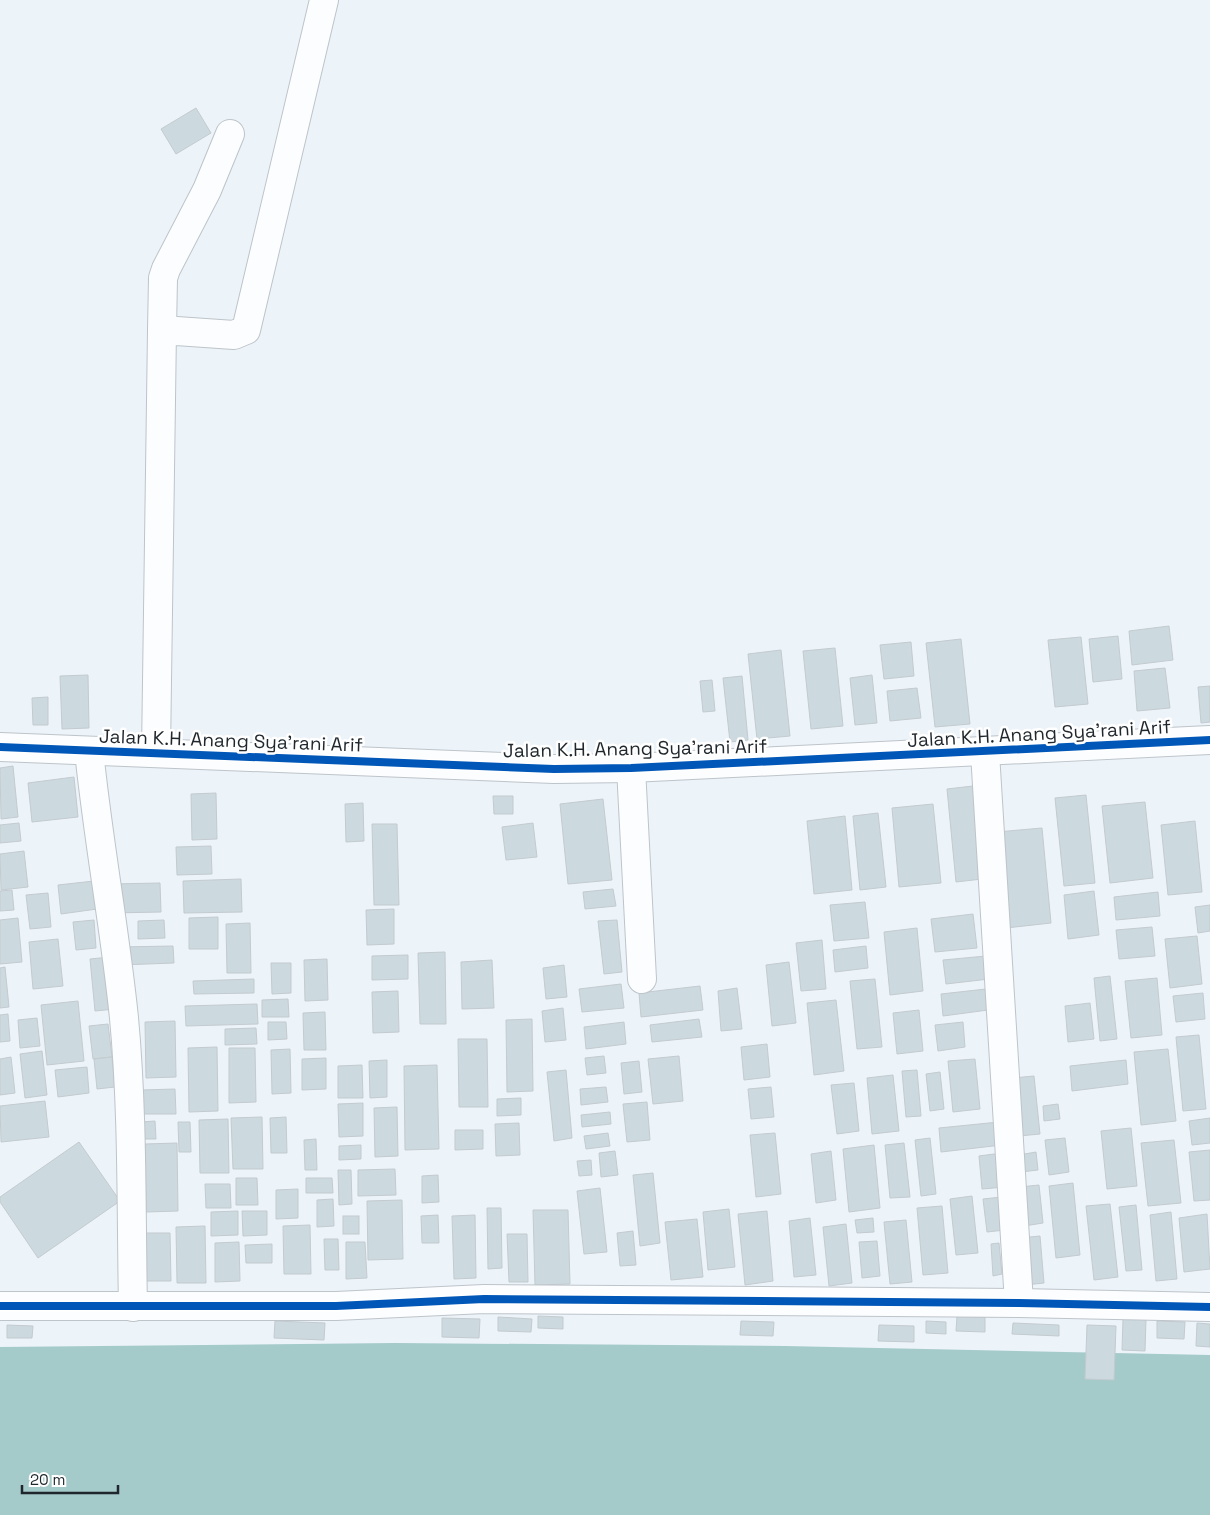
<svg xmlns="http://www.w3.org/2000/svg" width="1210" height="1515" font-family="'Space Grotesk',sans-serif">
	<style>
		.water { fill: #a4cac9 }
		.building { fill: #ccd9de; stroke: #c3cbd0 }
		.lines { fill: none; stroke-linecap: round; stroke-linejoin: round }
		.street-casing { stroke: #bdc4ca; stroke-width: 30 }
		.secondary-casing { stroke: #bdc4ca; stroke-width: 30 }
		.street { stroke: #fcfdfe; stroke-width: 28 }
		.secondary { stroke: #fcfdfe; stroke-width: 28 }
		.cycleway-casing { stroke: #fff; stroke-width: 11 }
		.cycleway { stroke: #0057b8; stroke-width: 8 }
		.labels { text-anchor: middle; stroke-width: 5; stroke-linejoin: round; paint-order: stroke }
		.street-label { font-size: 19px; fill: #1f272d; stroke: #fff }
	</style>
	<rect width="100%" height="100%" fill="#ecf3f9"/>
	<polygon class="water" points="395,1343 785,1346 1210,1355 1210,1515 0,1515 0,1347"/>
	<g class="building">
		<polygon points="196,108 211,133 176,154 161,129"/>
		<polygon points="1169,626 1173,660 1132,665 1129,631"/>
		<polygon points="1118,636 1122,679 1093,682 1089,639"/>
		<polygon points="1081,637 1088,704 1055,707 1048,640"/>
		<polygon points="961,639 970,724 935,727 926,643"/>
		<polygon points="911,642 914,676 884,679 880,645"/>
		<polygon points="835,648 843,726 811,729 803,651"/>
		<polygon points="781,650 790,736 757,739 748,654"/>
		<polygon points="1165,668 1170,708 1137,711 1134,671"/>
		<polygon points="88,675 89,728 62,729 60,676"/>
		<polygon points="872,675 877,723 855,725 850,678"/>
		<polygon points="742,676 748,740 730,742 723,678"/>
		<polygon points="712,680 715,711 703,712 700,681"/>
		<polygon points="1210,686 1210,722 1201,723 1198,687"/>
		<polygon points="917,688 921,718 890,721 887,691"/>
		<polygon points="48,697 48,725 33,725 32,698"/>
		<polygon points="13,766 18,817 1,819 0,768"/>
		<polygon points="74,777 78,817 32,822 28,783"/>
		<polygon points="973,786 982,879 956,882 947,789"/>
		<polygon points="216,793 217,839 192,840 191,794"/>
		<polygon points="1086,795 1095,883 1064,886 1055,798"/>
		<polygon points="493,796 513,796 513,814 494,814"/>
		<polygon points="603,799 612,880 568,884 560,804"/>
		<polygon points="1145,802 1153,878 1110,883 1102,806"/>
		<polygon points="363,803 364,841 346,842 345,804"/>
		<polygon points="933,804 941,883 899,887 892,808"/>
		<polygon points="878,813 886,887 860,890 853,816"/>
		<polygon points="845,816 852,890 814,894 807,821"/>
		<polygon points="1195,821 1202,892 1168,895 1161,825"/>
		<polygon points="19,823 21,841 0,843 0,825"/>
		<polygon points="533,823 537,857 506,860 502,827"/>
		<polygon points="372,824 397,824 399,905 374,905"/>
		<polygon points="1042,828 1051,923 1006,928 997,832"/>
		<polygon points="211,846 212,874 177,875 176,847"/>
		<polygon points="24,851 28,887 1,890 0,854"/>
		<polygon points="241,879 242,912 184,913 183,881"/>
		<polygon points="94,881 97,909 61,914 58,885"/>
		<polygon points="160,883 161,912 112,913 111,884"/>
		<polygon points="613,889 616,906 585,909 583,892"/>
		<polygon points="12,890 14,910 0,911 0,891"/>
		<polygon points="1094,891 1099,935 1068,939 1064,895"/>
		<polygon points="1158,892 1160,916 1116,920 1114,897"/>
		<polygon points="48,893 51,927 30,929 26,895"/>
		<polygon points="865,902 869,938 834,941 830,905"/>
		<polygon points="1210,905 1210,931 1198,933 1195,907"/>
		<polygon points="394,909 394,944 367,945 366,910"/>
		<polygon points="973,914 977,948 935,952 931,919"/>
		<polygon points="218,917 218,949 189,949 189,918"/>
		<polygon points="18,918 22,962 0,964 0,920"/>
		<polygon points="94,920 96,948 76,950 73,922"/>
		<polygon points="164,920 165,938 138,939 138,921"/>
		<polygon points="617,920 622,972 604,974 598,921"/>
		<polygon points="250,923 251,973 227,973 226,924"/>
		<polygon points="1152,927 1155,956 1119,959 1116,930"/>
		<polygon points="917,928 923,991 890,995 884,932"/>
		<polygon points="1197,936 1202,984 1170,988 1165,939"/>
		<polygon points="58,939 63,986 33,989 29,942"/>
		<polygon points="822,940 826,989 801,991 796,943"/>
		<polygon points="173,946 174,963 120,965 120,947"/>
		<polygon points="866,946 868,968 835,972 833,950"/>
		<polygon points="445,952 446,1024 420,1024 418,953"/>
		<polygon points="408,955 408,979 372,980 372,956"/>
		<polygon points="986,956 989,979 946,984 943,960"/>
		<polygon points="110,957 115,1009 95,1011 90,959"/>
		<polygon points="327,959 328,1000 305,1001 304,960"/>
		<polygon points="492,960 494,1008 462,1009 461,962"/>
		<polygon points="789,962 796,1023 772,1026 766,965"/>
		<polygon points="271,963 291,963 291,993 272,994"/>
		<polygon points="564,965 567,997 546,999 543,968"/>
		<polygon points="5,967 9,1007 0,1008 0,968"/>
		<polygon points="1110,976 1117,1039 1100,1041 1094,978"/>
		<polygon points="1157,978 1162,1035 1131,1038 1125,981"/>
		<polygon points="254,979 254,993 194,994 193,981"/>
		<polygon points="875,979 882,1047 857,1049 850,981"/>
		<polygon points="621,984 624,1008 582,1012 579,989"/>
		<polygon points="700,986 703,1010 641,1017 639,993"/>
		<polygon points="737,988 742,1029 721,1031 718,991"/>
		<polygon points="986,989 988,1010 943,1016 941,994"/>
		<polygon points="398,991 399,1032 373,1033 372,992"/>
		<polygon points="1203,993 1205,1019 1176,1022 1173,996"/>
		<polygon points="288,999 289,1017 262,1017 262,1000"/>
		<polygon points="836,1000 844,1071 814,1075 807,1003"/>
		<polygon points="78,1001 84,1061 47,1065 41,1005"/>
		<polygon points="1090,1003 1094,1039 1068,1042 1065,1006"/>
		<polygon points="257,1004 258,1024 186,1026 185,1006"/>
		<polygon points="563,1008 566,1040 545,1042 542,1011"/>
		<polygon points="919,1010 923,1051 897,1054 893,1013"/>
		<polygon points="325,1012 326,1050 304,1050 303,1013"/>
		<polygon points="8,1014 10,1041 0,1042 0,1015"/>
		<polygon points="37,1018 40,1046 20,1048 18,1020"/>
		<polygon points="532,1019 533,1091 507,1092 506,1020"/>
		<polygon points="699,1019 702,1037 652,1042 650,1025"/>
		<polygon points="175,1021 176,1077 146,1078 145,1022"/>
		<polygon points="268,1022 286,1022 287,1039 268,1040"/>
		<polygon points="624,1022 626,1044 586,1049 584,1027"/>
		<polygon points="963,1022 965,1047 938,1051 935,1025"/>
		<polygon points="108,1024 112,1057 93,1059 89,1026"/>
		<polygon points="256,1028 257,1044 225,1045 225,1029"/>
		<polygon points="1199,1035 1206,1109 1183,1111 1176,1037"/>
		<polygon points="458,1039 487,1039 488,1107 459,1107"/>
		<polygon points="767,1044 770,1077 744,1080 741,1047"/>
		<polygon points="217,1047 218,1111 189,1112 188,1048"/>
		<polygon points="229,1048 255,1048 256,1102 229,1103"/>
		<polygon points="290,1049 291,1093 272,1094 271,1050"/>
		<polygon points="1168,1049 1176,1121 1141,1125 1134,1052"/>
		<polygon points="42,1051 47,1095 25,1098 20,1054"/>
		<polygon points="604,1056 606,1073 587,1075 585,1058"/>
		<polygon points="679,1056 683,1101 653,1104 648,1059"/>
		<polygon points="11,1057 15,1093 0,1095 0,1059"/>
		<polygon points="112,1057 115,1087 97,1089 94,1059"/>
		<polygon points="326,1058 326,1089 302,1090 302,1059"/>
		<polygon points="975,1059 980,1109 953,1112 948,1061"/>
		<polygon points="387,1060 387,1097 370,1098 369,1061"/>
		<polygon points="1126,1060 1128,1084 1072,1091 1070,1066"/>
		<polygon points="639,1061 642,1092 624,1094 621,1063"/>
		<polygon points="362,1065 363,1098 338,1098 338,1066"/>
		<polygon points="437,1065 439,1149 405,1150 404,1066"/>
		<polygon points="87,1067 89,1093 58,1097 55,1070"/>
		<polygon points="566,1070 572,1138 554,1141 547,1072"/>
		<polygon points="917,1070 921,1116 906,1117 902,1071"/>
		<polygon points="940,1072 944,1109 930,1111 926,1074"/>
		<polygon points="893,1075 899,1131 872,1134 867,1078"/>
		<polygon points="1034,1076 1040,1134 1019,1136 1013,1078"/>
		<polygon points="854,1083 859,1131 837,1134 831,1085"/>
		<polygon points="606,1087 608,1102 581,1105 580,1089"/>
		<polygon points="771,1087 774,1117 751,1119 748,1089"/>
		<polygon points="175,1089 176,1114 142,1114 142,1090"/>
		<polygon points="521,1098 521,1115 497,1116 497,1099"/>
		<polygon points="45,1101 49,1137 1,1142 0,1106"/>
		<polygon points="647,1102 650,1140 627,1142 623,1104"/>
		<polygon points="363,1103 363,1136 339,1137 338,1104"/>
		<polygon points="1058,1104 1060,1119 1044,1121 1043,1106"/>
		<polygon points="397,1107 398,1156 375,1157 374,1108"/>
		<polygon points="610,1112 611,1124 582,1127 581,1115"/>
		<polygon points="262,1117 263,1169 233,1169 231,1118"/>
		<polygon points="286,1117 287,1153 271,1153 270,1118"/>
		<polygon points="1210,1118 1210,1143 1192,1145 1189,1121"/>
		<polygon points="228,1119 229,1173 200,1173 199,1120"/>
		<polygon points="155,1121 156,1139 143,1139 142,1122"/>
		<polygon points="178,1122 190,1122 191,1152 179,1152"/>
		<polygon points="999,1122 1002,1145 941,1152 939,1128"/>
		<polygon points="519,1123 520,1155 496,1156 495,1124"/>
		<polygon points="1131,1128 1137,1186 1107,1189 1101,1131"/>
		<polygon points="455,1130 483,1130 483,1149 455,1150"/>
		<polygon points="608,1133 610,1146 586,1149 584,1136"/>
		<polygon points="775,1133 781,1194 756,1197 750,1135"/>
		<polygon points="930,1138 936,1194 921,1196 915,1140"/>
		<polygon points="1065,1138 1069,1172 1049,1175 1045,1140"/>
		<polygon points="316,1139 317,1170 305,1170 304,1140"/>
		<polygon points="1174,1140 1181,1203 1148,1206 1141,1143"/>
		<polygon points="79,1142 120,1201 38,1258 0,1202 0,1197"/>
		<polygon points="177,1143 178,1211 146,1212 145,1144"/>
		<polygon points="904,1143 910,1197 890,1198 885,1145"/>
		<polygon points="361,1145 361,1159 339,1160 339,1146"/>
		<polygon points="874,1145 880,1208 849,1212 843,1149"/>
		<polygon points="1210,1150 1210,1200 1194,1201 1189,1152"/>
		<polygon points="615,1151 618,1175 601,1177 599,1153"/>
		<polygon points="831,1151 836,1200 816,1203 811,1154"/>
		<polygon points="1036,1152 1038,1170 1021,1172 1019,1155"/>
		<polygon points="1002,1153 1005,1187 982,1189 979,1156"/>
		<polygon points="591,1160 592,1175 579,1176 577,1161"/>
		<polygon points="395,1169 396,1195 358,1196 358,1170"/>
		<polygon points="338,1170 351,1170 352,1204 339,1205"/>
		<polygon points="653,1173 660,1243 640,1246 633,1175"/>
		<polygon points="438,1175 439,1202 422,1203 422,1176"/>
		<polygon points="236,1178 257,1178 258,1205 236,1205"/>
		<polygon points="306,1178 332,1178 333,1193 306,1193"/>
		<polygon points="1073,1183 1080,1255 1056,1258 1049,1186"/>
		<polygon points="205,1184 230,1184 231,1208 206,1208"/>
		<polygon points="1039,1185 1043,1223 1024,1226 1020,1187"/>
		<polygon points="600,1188 607,1252 584,1254 577,1191"/>
		<polygon points="298,1189 298,1218 276,1219 276,1190"/>
		<polygon points="972,1196 978,1253 956,1255 950,1199"/>
		<polygon points="1002,1197 1005,1230 987,1232 983,1199"/>
		<polygon points="333,1199 334,1226 317,1227 317,1200"/>
		<polygon points="402,1200 403,1259 368,1260 367,1201"/>
		<polygon points="1110,1204 1118,1277 1094,1280 1086,1206"/>
		<polygon points="1136,1205 1142,1270 1126,1271 1119,1207"/>
		<polygon points="942,1206 948,1273 923,1275 917,1208"/>
		<polygon points="487,1208 501,1208 502,1268 488,1269"/>
		<polygon points="729,1209 735,1267 708,1270 703,1212"/>
		<polygon points="533,1210 568,1210 570,1284 535,1285"/>
		<polygon points="238,1211 238,1235 211,1236 211,1212"/>
		<polygon points="242,1211 267,1211 267,1235 243,1236"/>
		<polygon points="767,1211 773,1281 745,1285 738,1214"/>
		<polygon points="1171,1212 1177,1279 1156,1281 1150,1215"/>
		<polygon points="1207,1214 1210,1269 1184,1272 1179,1218"/>
		<polygon points="438,1215 439,1243 422,1243 421,1216"/>
		<polygon points="475,1215 476,1278 454,1279 452,1216"/>
		<rect x="343" y="1216" width="16" height="18"/>
		<polygon points="810,1218 816,1275 794,1277 789,1221"/>
		<polygon points="873,1218 874,1232 857,1233 855,1220"/>
		<polygon points="697,1219 703,1277 671,1280 665,1222"/>
		<polygon points="906,1220 912,1282 890,1284 884,1222"/>
		<polygon points="846,1224 852,1283 829,1286 823,1227"/>
		<polygon points="310,1225 311,1274 284,1274 283,1226"/>
		<polygon points="205,1226 206,1283 177,1283 176,1227"/>
		<polygon points="633,1231 636,1265 620,1266 617,1233"/>
		<polygon points="142,1233 170,1233 171,1281 143,1281"/>
		<polygon points="507,1234 527,1234 528,1282 509,1282"/>
		<polygon points="1040,1236 1044,1283 1025,1285 1020,1238"/>
		<polygon points="324,1239 338,1239 339,1270 325,1270"/>
		<polygon points="877,1241 880,1276 862,1278 859,1242"/>
		<polygon points="239,1242 240,1281 215,1282 215,1243"/>
		<polygon points="346,1242 365,1242 367,1278 346,1279"/>
		<polygon points="999,1243 1002,1274 993,1276 991,1244"/>
		<polygon points="272,1244 272,1263 246,1263 245,1245"/>
		<polygon points="538,1316 563,1317 563,1329 538,1328"/>
		<polygon points="957,1316 985,1317 985,1332 956,1331"/>
		<polygon points="498,1317 532,1319 531,1332 498,1331"/>
		<polygon points="442,1318 480,1319 479,1338 442,1337"/>
		<polygon points="1123,1319 1146,1319 1145,1351 1122,1350"/>
		<polygon points="275,1321 325,1323 324,1340 274,1338"/>
		<polygon points="741,1321 774,1322 773,1336 740,1335"/>
		<polygon points="926,1321 946,1322 946,1334 926,1333"/>
		<polygon points="1157,1321 1185,1322 1184,1339 1157,1338"/>
		<polygon points="1013,1323 1059,1325 1059,1336 1012,1334"/>
		<polygon points="1197,1323 1210,1324 1210,1347 1196,1346"/>
		<polygon points="7,1325 33,1326 32,1338 7,1338"/>
		<polygon points="879,1325 914,1326 914,1342 878,1341"/>
		<polygon points="1087,1325 1116,1326 1114,1380 1085,1379"/>
	</g>
	<g class="lines">
		<g class="street-casing">
			<g id="street">
				<polyline points="162,330 163,278 166,269 207,190 230,134"/>
				<path d="M89 751C98 840 115 929 124 1018 133 1114 131 1210 133 1307"/>
				<polyline points="156,752 162,330 234,335 246,330 324,0"/>
				<polyline points="985,753 1019,1303"/>
				<polyline points="631,768 642,979"/>
				<polyline points="0,1306 336,1306 484,1299 1019,1303 1210,1307"/>
			</g>
		</g>
		<g class="secondary-casing">
			<polyline id="secondary" points="0,747 554,769 631,768 1210,740"/>
		</g>
		<use href="#street" class="street"/>
		<use href="#secondary" class="secondary"/>
		<g class="cycleway-casing">
			<g id="cycleway">
				<polyline points="0,747 554,769 631,768 1210,740"/>
				<polyline points="0,1306 336,1306 484,1299 1019,1303 1210,1307"/>
			</g>
		</g>
		<use href="#cycleway" class="cycleway"/>
	</g>
	<g class="labels">
		<g class="street-label">
			<text transform="translate(1039 733) rotate(-3)" y="7">Jalan K.H. Anang Sya'rani Arif</text>
			<text transform="translate(231 740) rotate(2)" y="7">Jalan K.H. Anang Sya'rani Arif</text>
			<text transform="translate(635 748) rotate(-1)" y="7">Jalan K.H. Anang Sya'rani Arif</text>
		</g>
	</g>
	<path d="M22 1485v8h96v-8" fill="none" stroke="#1f272d" stroke-width="2.5"/>
	<text x="30" y="1485" font-size="15" fill="#1f272d" stroke="#ffffff" stroke-width="4" paint-order="stroke">20 m</text>
</svg>
